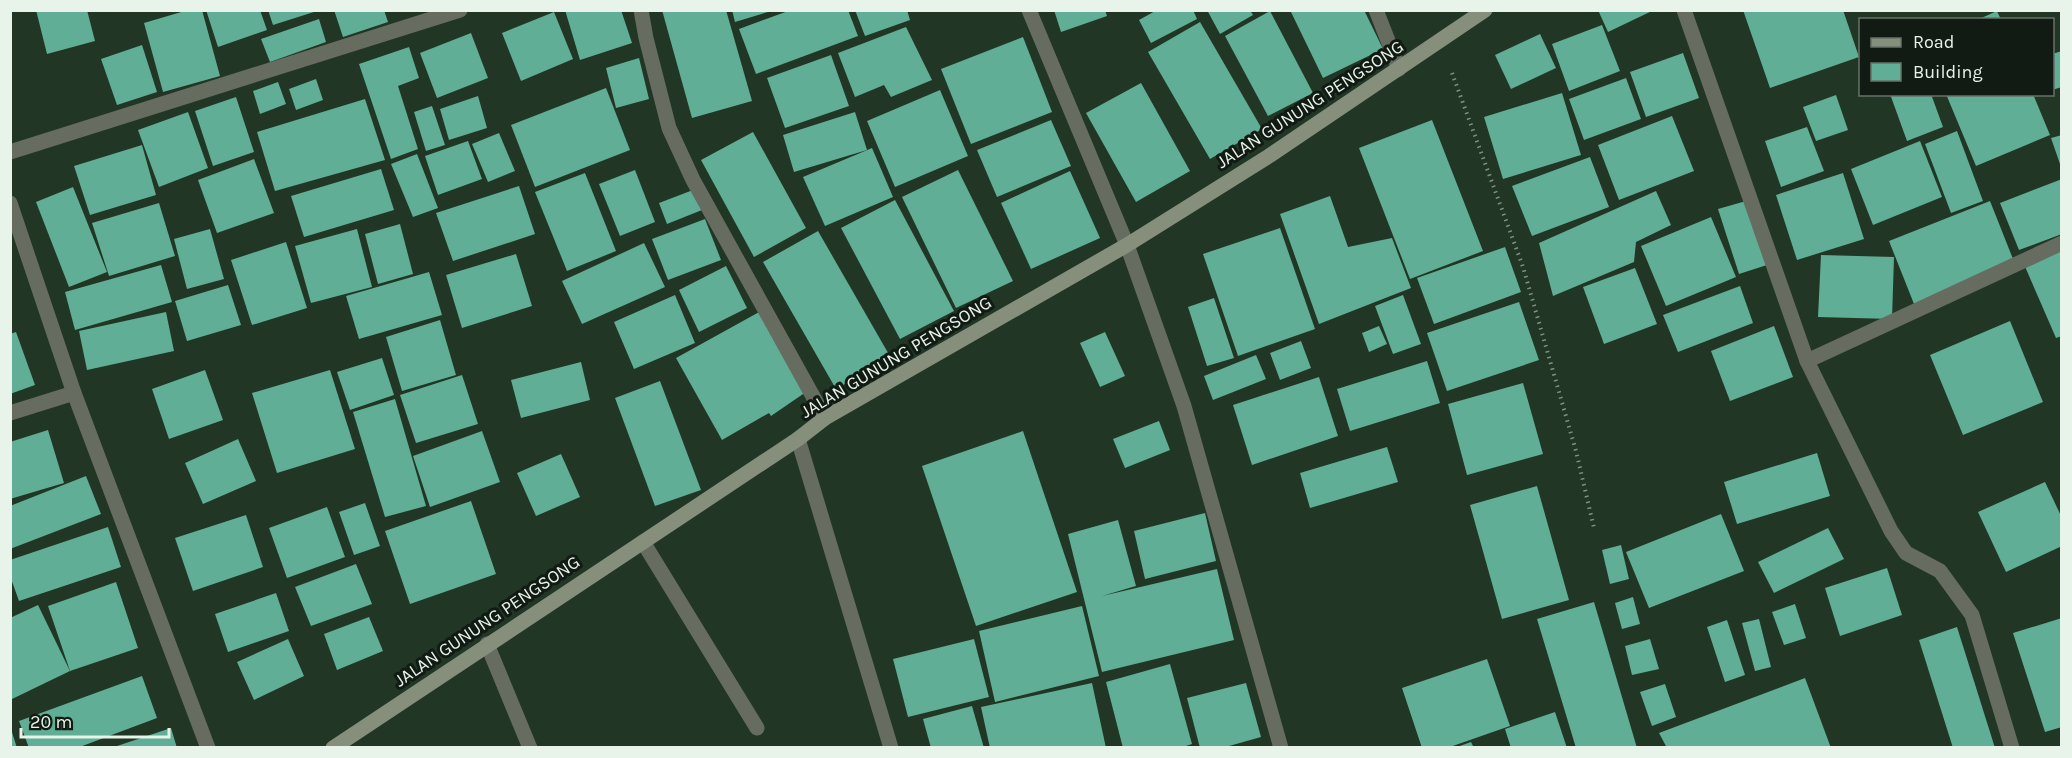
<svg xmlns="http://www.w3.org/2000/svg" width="2072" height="758" font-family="Karla,sans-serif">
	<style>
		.building { fill: #5fae95 }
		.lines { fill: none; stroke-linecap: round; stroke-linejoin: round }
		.path { stroke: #7f9082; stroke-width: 4; stroke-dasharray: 1.5 4.5; stroke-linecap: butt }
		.lane { stroke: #676c61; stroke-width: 15 }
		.street { stroke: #676c61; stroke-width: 15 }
		.secondary { stroke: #868e7c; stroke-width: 15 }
		.labels { text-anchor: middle; stroke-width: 6; stroke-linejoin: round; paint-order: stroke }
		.street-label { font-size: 18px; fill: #e8f4e9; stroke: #121b13 }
	</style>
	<rect width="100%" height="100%" fill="#213625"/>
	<g class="building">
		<polygon points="36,10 87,10 95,41 47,54"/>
		<polygon points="188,10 202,10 220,76 163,92 144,23"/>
		<polygon points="206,10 260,10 267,30 218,47"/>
		<polygon points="268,10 317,10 317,11 273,25"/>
		<polygon points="334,10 384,10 388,22 343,37"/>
		<polygon points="565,10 621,10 632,43 580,60"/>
		<polygon points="662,10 726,10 752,101 692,118"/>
		<polygon points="732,10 771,10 771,11 735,22"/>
		<polygon points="791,10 848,10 858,36 756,74 739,29"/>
		<polygon points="855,10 907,10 910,20 865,36"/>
		<polygon points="1054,10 1105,10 1107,16 1061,32"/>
		<polygon points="1157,10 1193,10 1197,19 1151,43 1139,20"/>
		<polygon points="1207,10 1250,10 1253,15 1220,34"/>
		<polygon points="1290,10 1364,10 1383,49 1323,78"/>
		<polygon points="1598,10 1654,10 1608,32"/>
		<polygon points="1743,10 1843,10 1859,57 1770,88"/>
		<polygon points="1270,11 1313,93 1268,116 1225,36"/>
		<polygon points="1997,11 2001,20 1977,20"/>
		<polygon points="554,12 573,59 521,81 502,33"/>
		<polygon points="319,19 326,42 270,62 261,39"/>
		<polygon points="1200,22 1262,129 1210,159 1148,52"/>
		<polygon points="1602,25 1620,71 1569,91 1552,44"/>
		<polygon points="906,27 932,80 891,97 884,85 855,97 838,53"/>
		<polygon points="471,33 488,78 437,98 420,53"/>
		<polygon points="1540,34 1556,68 1511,89 1495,55"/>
		<polygon points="1023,37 1052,112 971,144 941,69"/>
		<polygon points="142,45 157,92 117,105 101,59"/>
		<polygon points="409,47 419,78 398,86 418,149 391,159 359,64"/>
		<polygon points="2062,51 2062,87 2052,90 2052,54"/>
		<polygon points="1683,53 1699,98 1646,117 1630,72"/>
		<polygon points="831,55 849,106 785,128 767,78"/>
		<polygon points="639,58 649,99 616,108 606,68"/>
		<polygon points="1626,78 1641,119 1584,140 1569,99"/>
		<polygon points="316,79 323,100 296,110 289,89"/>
		<polygon points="278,82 286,104 260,114 253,91"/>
		<polygon points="1141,83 1190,171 1136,202 1086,113"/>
		<polygon points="606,88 630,150 535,187 511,125"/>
		<polygon points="940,90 968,156 895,187 867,121"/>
		<polygon points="1562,93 1581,155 1503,179 1484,117"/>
		<polygon points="1890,94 1931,94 1943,127 1907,141"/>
		<polygon points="1946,94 2033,94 2050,135 1976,166"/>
		<polygon points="1836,95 1848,130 1816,141 1803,107"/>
		<polygon points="478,96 487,128 449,140 440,109"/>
		<polygon points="236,97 254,152 213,166 195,111"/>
		<polygon points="365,99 385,160 275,191 257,132"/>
		<polygon points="432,106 445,145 426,151 414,112"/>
		<polygon points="188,112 208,168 159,187 138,130"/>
		<polygon points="855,112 867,150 794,172 783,135"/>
		<polygon points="1672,116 1694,171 1619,200 1598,145"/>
		<polygon points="1051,120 1071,166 997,197 977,150"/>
		<polygon points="1432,120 1483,251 1410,279 1359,148"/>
		<polygon points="1807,127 1824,171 1781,187 1765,141"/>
		<polygon points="1957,131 1983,201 1951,213 1925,144"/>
		<polygon points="753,132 806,228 754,257 701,160"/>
		<polygon points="499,133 515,171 488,182 472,144"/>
		<polygon points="2062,135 2062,163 2060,164 2051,138"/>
		<polygon points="468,141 482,179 438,195 425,156"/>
		<polygon points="1920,141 1942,197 1873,225 1851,169"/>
		<polygon points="142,145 156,195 90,215 74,166"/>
		<polygon points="872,148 893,197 825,226 803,177"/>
		<polygon points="417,154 438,208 413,217 391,164"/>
		<polygon points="1590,157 1609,207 1532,236 1512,186"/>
		<polygon points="254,159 274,213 217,233 198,180"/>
		<polygon points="381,169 394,210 304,237 291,196"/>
		<polygon points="635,170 655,222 620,236 599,184"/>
		<polygon points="958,170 1013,281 956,308 902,197"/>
		<polygon points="1070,171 1100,238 1031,269 1001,203"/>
		<polygon points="585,173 616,251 567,271 535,192"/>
		<polygon points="1843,173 1864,239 1797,260 1776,195"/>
		<polygon points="2062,179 2062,234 2019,250 2000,203"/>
		<polygon points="519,186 535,234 453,261 436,213"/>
		<polygon points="73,187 107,272 69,287 36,202"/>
		<polygon points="693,190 702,210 667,224 659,203"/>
		<polygon points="1656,191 1671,225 1636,242 1634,262 1553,296 1539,243"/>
		<polygon points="1330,196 1348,247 1392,238 1411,288 1319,324 1280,214"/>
		<polygon points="895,200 954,311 900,339 841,228"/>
		<polygon points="1746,201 1767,265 1739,274 1718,209"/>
		<polygon points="1990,201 2015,264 1914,304 1889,241"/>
		<polygon points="159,203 175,256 109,276 92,223"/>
		<polygon points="1711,217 1736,277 1666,306 1641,246"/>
		<polygon points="705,219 721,260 668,280 652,239"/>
		<polygon points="400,224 413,274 378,284 365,234"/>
		<polygon points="1280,228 1315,329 1238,356 1203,254"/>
		<polygon points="210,229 224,279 187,289 174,239"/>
		<polygon points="357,229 372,287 311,303 295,246"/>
		<polygon points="818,231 891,358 836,389 763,262"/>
		<polygon points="286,242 307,308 252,325 231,260"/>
		<polygon points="644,243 665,287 582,324 562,281"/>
		<polygon points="2062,245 2062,336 2056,338 2023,262"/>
		<polygon points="1505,247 1521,292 1434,324 1417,278"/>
		<polygon points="516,254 532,306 462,328 446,275"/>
		<polygon points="1821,255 1894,257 1892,319 1818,317"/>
		<polygon points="161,265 172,302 75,330 65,292"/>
		<polygon points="726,266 747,308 699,332 679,290"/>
		<polygon points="1635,268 1657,324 1604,344 1583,287"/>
		<polygon points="429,272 442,315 359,339 346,296"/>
		<polygon points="228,285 241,325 187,341 175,301"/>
		<polygon points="1740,286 1753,323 1678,352 1663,315"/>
		<polygon points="675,295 695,343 634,369 614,322"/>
		<polygon points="1403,295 1421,344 1393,354 1375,306"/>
		<polygon points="1214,298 1234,358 1207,366 1188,307"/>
		<polygon points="1519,302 1539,360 1447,391 1427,333"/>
		<polygon points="761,311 806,392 771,416 769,413 722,440 676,358"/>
		<polygon points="166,312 174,351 87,370 79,331"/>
		<polygon points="440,320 456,375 402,391 386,337"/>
		<polygon points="2010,321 2043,402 1963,435 1930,355"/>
		<polygon points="1379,326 1387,344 1369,352 1362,333"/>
		<polygon points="1774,326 1793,377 1730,401 1711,351"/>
		<polygon points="16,332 35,385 10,394 10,334"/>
		<polygon points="1105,332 1125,376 1100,387 1080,343"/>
		<polygon points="1301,341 1311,368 1280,380 1270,353"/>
		<polygon points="1256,355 1266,379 1213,400 1204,376"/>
		<polygon points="382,358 394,395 350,410 337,372"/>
		<polygon points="1427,361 1440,403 1350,431 1337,389"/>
		<polygon points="581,362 590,400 521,418 511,380"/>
		<polygon points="205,370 223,420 169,439 152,389"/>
		<polygon points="330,370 355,449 277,473 252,393"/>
		<polygon points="462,375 478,424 416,443 400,395"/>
		<polygon points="1319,377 1338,436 1252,465 1233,405"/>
		<polygon points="660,381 701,490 655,506 615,398"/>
		<polygon points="1523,383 1543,454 1467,475 1448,404"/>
		<polygon points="395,399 426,506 385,517 353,412"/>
		<polygon points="1159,421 1170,450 1125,468 1113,439"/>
		<polygon points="48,430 64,483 10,499 10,442"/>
		<polygon points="482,431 500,482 430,507 413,456"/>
		<polygon points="1023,431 1077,592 976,626 922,466"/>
		<polygon points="238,439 256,481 203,504 185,463"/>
		<polygon points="1387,447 1398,482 1310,508 1300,473"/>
		<polygon points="1817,453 1830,496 1737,524 1724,482"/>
		<polygon points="561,454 580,497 536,516 517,473"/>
		<polygon points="86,476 101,514 10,549 10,506"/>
		<polygon points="2045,482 2062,518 2062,546 2006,572 1978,512"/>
		<polygon points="1537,486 1569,600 1502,619 1470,505"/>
		<polygon points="471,501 496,574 410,604 385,531"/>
		<polygon points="365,503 380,546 354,555 339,512"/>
		<polygon points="327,507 345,557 287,578 269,528"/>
		<polygon points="1205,513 1216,561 1145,579 1134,531"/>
		<polygon points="1721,514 1744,571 1649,608 1626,552"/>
		<polygon points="246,515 263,567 193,591 175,538"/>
		<polygon points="1118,520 1136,586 1102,596 1217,569 1234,640 1102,672 1068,534"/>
		<polygon points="108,527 121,567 19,601 10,576 10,560"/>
		<polygon points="1828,528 1844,559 1774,593 1758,562"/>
		<polygon points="1621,545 1629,579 1610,584 1602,550"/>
		<polygon points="356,564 372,604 311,626 295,587"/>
		<polygon points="1887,568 1902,615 1840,636 1825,588"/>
		<polygon points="116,582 138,648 70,671 48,606"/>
		<polygon points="276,593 289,631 228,652 215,614"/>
		<polygon points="1633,597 1640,624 1622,629 1615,603"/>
		<polygon points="1594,602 1637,748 1576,748 1537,619"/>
		<polygon points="1795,604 1806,638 1784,645 1772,612"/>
		<polygon points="38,605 70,671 10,700 10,618"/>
		<polygon points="1082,606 1099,676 995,702 979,631"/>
		<polygon points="369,617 383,651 337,670 324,634"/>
		<polygon points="2062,618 2062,727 2045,732 2013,633"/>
		<polygon points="1759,619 1771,667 1755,671 1742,623"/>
		<polygon points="1727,620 1745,675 1725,682 1707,627"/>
		<polygon points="1957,627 1979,697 1995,748 1953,748 1919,640"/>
		<polygon points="288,639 304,676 254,700 237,662"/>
		<polygon points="974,639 989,697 908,717 893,659"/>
		<polygon points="1650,639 1659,669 1632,675 1625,646"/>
		<polygon points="1487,659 1510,726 1447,748 1422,748 1402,688"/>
		<polygon points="1170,664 1192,744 1180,748 1123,748 1106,682"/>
		<polygon points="142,676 157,718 77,748 29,748 19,721"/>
		<polygon points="1805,678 1831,748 1667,748 1659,733"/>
		<polygon points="1092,683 1106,748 990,748 981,707"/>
		<polygon points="1246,683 1261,737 1222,748 1200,748 1187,698"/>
		<polygon points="1665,684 1676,717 1652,726 1640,692"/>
		<polygon points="972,706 984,748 931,748 923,719"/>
		<polygon points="1555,712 1567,748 1511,748 1505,729"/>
		<polygon points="171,728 177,748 114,748 114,747"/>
		<polygon points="11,729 17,748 10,748"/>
		<polygon points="1471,742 1474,748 1457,748 1457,747"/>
	</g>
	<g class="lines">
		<polyline class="path" points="1452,73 1523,267 1576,451 1594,528"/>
		<polyline class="lane" points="643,542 757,728"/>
		<g class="street">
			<polyline points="641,10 646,38 669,128 693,180 825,418"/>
			<polyline points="1029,10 1127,245 1184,406 1281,748"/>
			<polyline points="1376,10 1399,69"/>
			<polyline points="1684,10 1807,361 1891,531 1906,553 1940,571 1972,615 2012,748"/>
			<polyline points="10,152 460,10"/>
			<polyline points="10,203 74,393 208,748"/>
			<polyline points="1807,361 2062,243"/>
			<polyline points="10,413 74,393"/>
			<polyline points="798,439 891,748"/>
			<polyline points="487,644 530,748"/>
		</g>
		<polyline class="secondary" points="333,748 798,439 825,418 1127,245 1269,156 1485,10"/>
	</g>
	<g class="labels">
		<g class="street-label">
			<text transform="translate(1310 104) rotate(-33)" y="6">JALAN GUNUNG PENGSONG</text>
			<text transform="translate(896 357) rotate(-31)" y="6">JALAN GUNUNG PENGSONG</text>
			<text transform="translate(487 621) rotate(-34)" y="6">JALAN GUNUNG PENGSONG</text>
		</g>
	</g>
	<rect width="2072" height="758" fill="none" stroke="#e8f4e9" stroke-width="24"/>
	<rect x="1859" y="18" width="195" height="78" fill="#121b13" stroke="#687269" stroke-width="1.5"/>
	<rect x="1871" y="38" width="30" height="9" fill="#868e7c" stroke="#687269" stroke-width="1.5"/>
	<text x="1913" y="48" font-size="18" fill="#e8f4e9">Road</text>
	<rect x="1871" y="63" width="30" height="18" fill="#5fae95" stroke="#687269" stroke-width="1.5"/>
	<text x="1913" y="78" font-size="18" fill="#e8f4e9">Building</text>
	<path d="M21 728v9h148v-9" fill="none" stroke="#e8f4e9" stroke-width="3"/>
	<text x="30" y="728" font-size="18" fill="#e8f4e9" stroke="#121b13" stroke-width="4.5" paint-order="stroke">20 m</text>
</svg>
